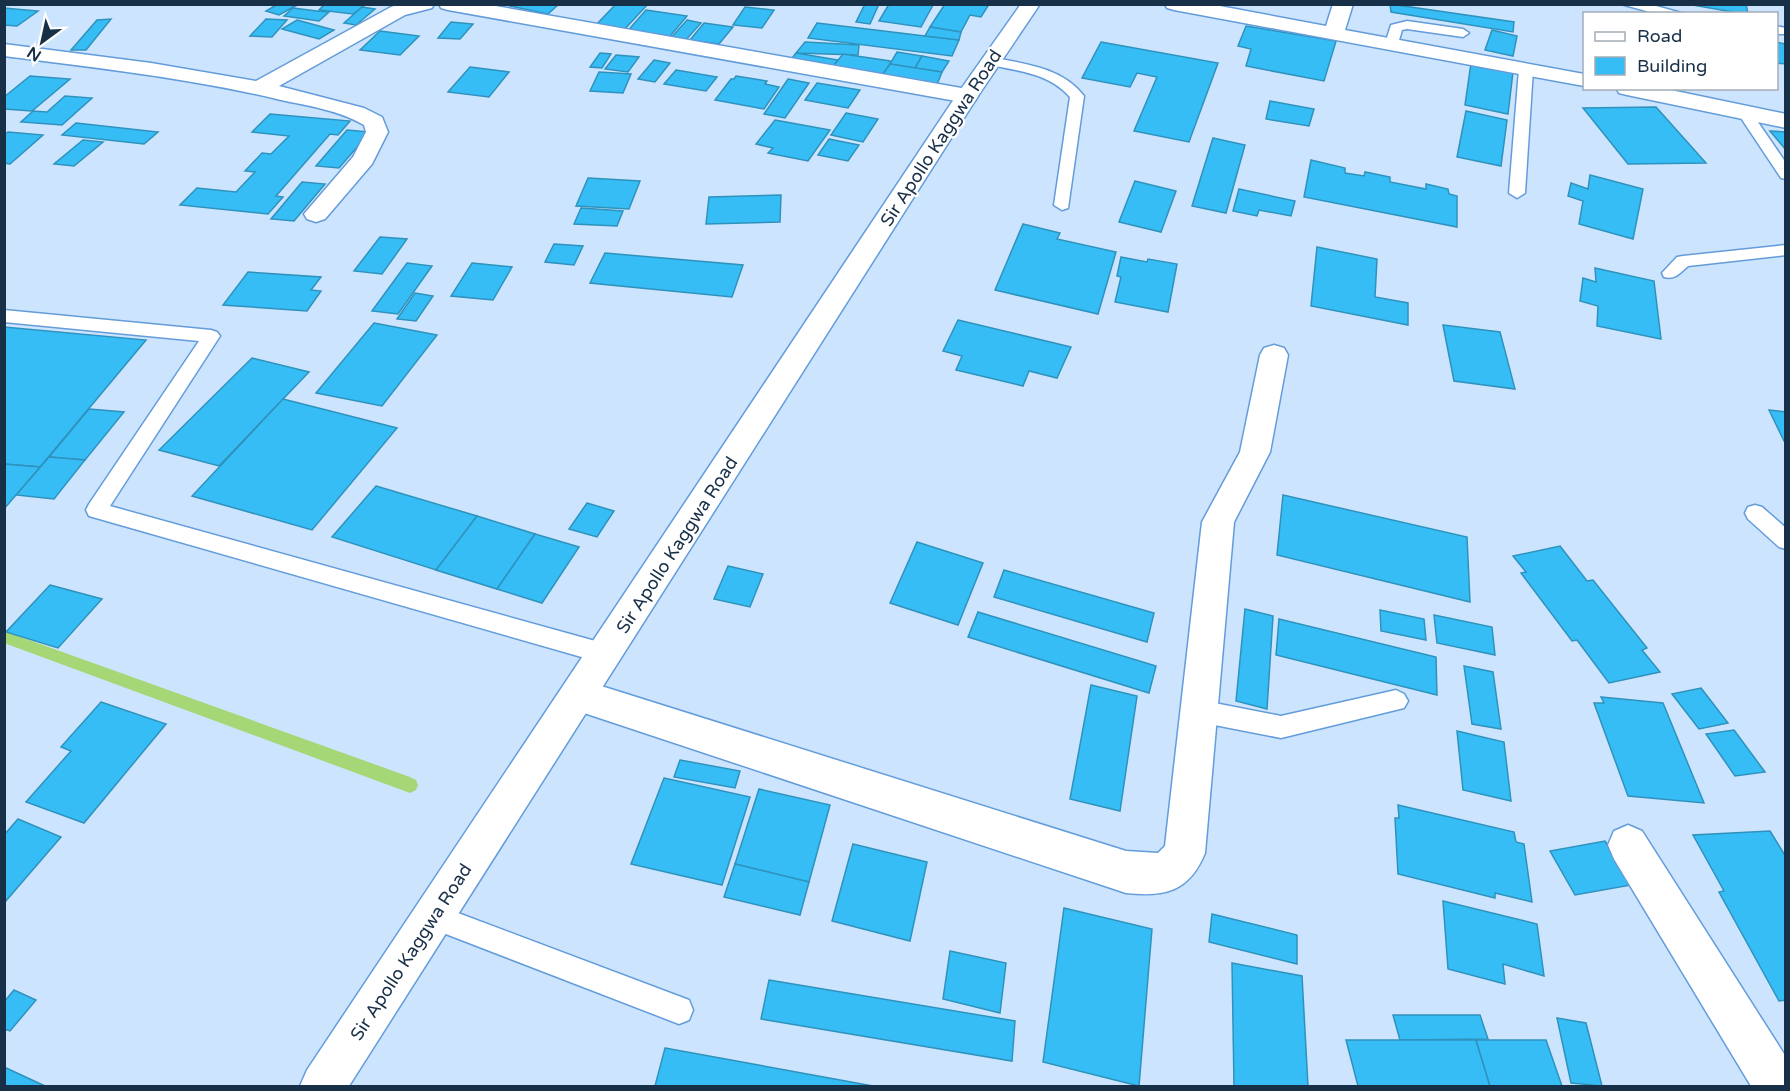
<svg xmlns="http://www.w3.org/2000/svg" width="1790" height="1091" font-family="'Varela Round',sans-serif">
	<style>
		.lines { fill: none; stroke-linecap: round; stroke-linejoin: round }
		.stream { fill: #a5d777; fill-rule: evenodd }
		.building { fill: #37bdf5; stroke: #2f92bd; stroke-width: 1.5 }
		.service-casing { stroke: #639cda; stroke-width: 3 }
		.minor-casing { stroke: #639cda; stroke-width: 3 }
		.secondary-casing { stroke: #639cda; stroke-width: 3 }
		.service { fill: #fff; fill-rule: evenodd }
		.minor { fill: #fff; fill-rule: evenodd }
		.secondary { fill: #fff; fill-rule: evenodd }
		.labels { text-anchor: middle; stroke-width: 4.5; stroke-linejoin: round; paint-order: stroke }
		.street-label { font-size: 18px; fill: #182f48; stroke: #fff }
	</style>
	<rect width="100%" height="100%" fill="#cce4fe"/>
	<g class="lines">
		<polygon class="stream" points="4,631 410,777 416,780 418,785 416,790 410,793 4,643"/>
	</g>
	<g class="building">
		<polygon points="278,4 299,4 279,15 266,11"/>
		<polygon points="325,4 363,4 365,5 353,14 319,10"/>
		<polygon points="512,4 559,4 548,14 510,6"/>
		<polygon points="616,4 648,4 623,31 595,26"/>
		<polygon points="865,4 879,4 870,24 856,22"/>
		<polygon points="889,4 928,4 933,5 921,27 879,21"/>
		<polygon points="945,4 980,4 988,6 981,17 970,15 961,32 930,27"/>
		<polygon points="1390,4 1514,22 1513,32 1391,12"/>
		<polygon points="1687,4 1746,4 1748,14 1744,14"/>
		<polygon points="362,7 375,9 356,25 344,23"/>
		<polygon points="745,7 774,10 762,28 733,25"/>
		<polygon points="4,8 38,11 17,26 4,25"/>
		<polygon points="293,8 317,11 329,12 319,21 284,16"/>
		<polygon points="646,10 687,16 667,40 625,34"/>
		<polygon points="111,19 86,50 71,50 97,20"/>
		<polygon points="266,19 287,20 272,37 250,36"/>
		<polygon points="297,20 334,30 319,39 282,29"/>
		<polygon points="687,20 701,23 684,42 670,39"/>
		<polygon points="451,22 473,24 460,39 438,38"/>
		<polygon points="704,23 733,27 719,44 690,40"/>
		<polygon points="817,23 925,36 959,40 952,56 808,38"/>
		<polygon points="1246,26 1336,41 1324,81 1246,66 1251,49 1238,46"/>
		<polygon points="930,27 961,32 959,40 925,36"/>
		<polygon points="1492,30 1517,36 1513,56 1485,50"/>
		<polygon points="380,31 419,36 400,55 360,50"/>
		<polygon points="805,42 859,45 858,55 796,53"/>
		<polygon points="1101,42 1218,63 1189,142 1134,131 1157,77 1137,73 1130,87 1082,78"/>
		<polygon points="1776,42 1786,44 1786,64 1776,63"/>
		<polygon points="897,52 922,56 915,68 890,64"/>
		<polygon points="600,53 611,54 602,68 590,67"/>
		<polygon points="796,53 838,60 831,69 789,62"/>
		<polygon points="843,54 890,61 890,64 880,78 831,69"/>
		<polygon points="616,55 639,57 628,72 605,69"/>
		<polygon points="922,56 949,61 942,72 915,68"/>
		<polygon points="654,60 670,63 655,82 638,79"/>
		<polygon points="1471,63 1513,72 1508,114 1465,105"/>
		<polygon points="890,64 942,72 936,87 880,78"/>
		<polygon points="470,67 509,72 489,97 448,92"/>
		<polygon points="676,70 717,77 706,91 664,84"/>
		<polygon points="599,72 631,74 623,93 590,91"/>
		<polygon points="30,76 70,79 32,111 4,109 4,97"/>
		<polygon points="736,76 767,81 765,84 779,87 764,109 715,100 731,79 734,79"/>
		<polygon points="788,79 809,83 785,118 764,114"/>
		<polygon points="817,83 860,90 848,108 805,100"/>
		<polygon points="65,96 92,98 62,125 21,122 33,111 47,112"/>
		<polygon points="1270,101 1314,109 1309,126 1266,119"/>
		<polygon points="1656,107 1706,163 1628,164 1583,108"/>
		<polygon points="1466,111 1507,120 1501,166 1457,157"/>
		<polygon points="846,113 878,119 863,142 831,135"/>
		<polygon points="270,114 350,121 338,135 330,134 276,196 283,197 268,214 180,205 197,188 236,192 255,172 245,171 262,153 271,154 289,136 252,132"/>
		<polygon points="775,120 830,130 808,161 768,153 773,148 756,144"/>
		<polygon points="76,123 158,132 144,144 62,135"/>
		<polygon points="347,130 370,132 339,168 316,166"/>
		<polygon points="1770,131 1786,132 1786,150"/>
		<polygon points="8,132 43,135 10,164 4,163 4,135"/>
		<polygon points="1213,138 1245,145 1226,213 1192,206"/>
		<polygon points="829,139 859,145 848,161 818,155"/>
		<polygon points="83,140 103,142 74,166 54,164"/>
		<polygon points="1311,160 1345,168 1345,173 1364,176 1365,172 1390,177 1390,182 1426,189 1426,184 1448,189 1449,194 1457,196 1457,227 1304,197"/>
		<polygon points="1590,175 1643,189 1633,239 1579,224 1583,201 1568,196 1571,183 1588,189"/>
		<polygon points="588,178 640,181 629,209 576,206"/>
		<polygon points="1135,181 1176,191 1161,232 1119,222"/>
		<polygon points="302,182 325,184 294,221 271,219"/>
		<polygon points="1239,189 1295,201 1291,216 1259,210 1257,216 1233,211"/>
		<polygon points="781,195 780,222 706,224 709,197"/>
		<polygon points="581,208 623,211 617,226 574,224"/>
		<polygon points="1023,224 1060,233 1057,239 1116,252 1098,314 995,290"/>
		<polygon points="380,237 407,239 382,274 354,271"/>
		<polygon points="554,244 583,246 574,265 545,262"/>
		<polygon points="1317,247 1377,259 1375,297 1408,303 1408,325 1311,306"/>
		<polygon points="605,253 743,265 732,297 590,283"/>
		<polygon points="1121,257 1147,262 1148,259 1177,264 1168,312 1115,302 1121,277 1117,276"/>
		<polygon points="407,263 432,266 398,314 372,311"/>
		<polygon points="472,263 512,267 493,300 451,296"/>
		<polygon points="1595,268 1654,281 1661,339 1597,326 1598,306 1580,301 1583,278 1596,282"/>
		<polygon points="248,272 321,277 311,290 321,291 307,311 223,305"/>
		<polygon points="415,293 433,296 416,321 397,319"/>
		<polygon points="958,320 1071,347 1057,378 1029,371 1023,386 956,370 962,356 943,351"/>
		<polygon points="374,323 437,335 382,406 316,393"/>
		<polygon points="1443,325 1500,332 1515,389 1454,381"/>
		<polygon points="4,327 146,340 40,467 4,464"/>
		<polygon points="252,358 309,372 219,466 159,450"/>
		<polygon points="283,399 397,428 312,530 192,496"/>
		<polygon points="89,409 124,412 85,460 49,457"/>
		<polygon points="1769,410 1786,412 1786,441 1784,441"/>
		<polygon points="49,457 85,460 54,499 16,495"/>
		<polygon points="4,464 40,467 4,509"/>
		<polygon points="376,486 477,516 436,570 332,537"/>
		<polygon points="1283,495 1467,537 1470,602 1277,555"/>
		<polygon points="587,503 614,511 597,537 569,529"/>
		<polygon points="477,516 535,534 497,589 436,570"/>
		<polygon points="535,534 579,547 542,603 497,589"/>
		<polygon points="917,542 983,563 958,625 890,603"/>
		<polygon points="1560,546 1587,581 1593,580 1647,648 1642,650 1660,672 1609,683 1577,640 1572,641 1521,573 1526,572 1513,556"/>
		<polygon points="728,566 763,574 750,607 714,599"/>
		<polygon points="1004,570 1154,613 1147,642 994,597"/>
		<polygon points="50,585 102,599 58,648 6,632"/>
		<polygon points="1245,609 1273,616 1267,709 1236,701"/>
		<polygon points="1380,610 1424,619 1426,640 1381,631"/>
		<polygon points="978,612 1156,666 1149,693 968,637"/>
		<polygon points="1434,615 1492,627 1495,655 1437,643"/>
		<polygon points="1279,619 1436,657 1437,695 1276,655"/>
		<polygon points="1464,666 1493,672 1501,729 1472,724"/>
		<polygon points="1091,685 1137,696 1120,811 1070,799"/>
		<polygon points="1701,688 1728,723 1699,729 1672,694"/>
		<polygon points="1601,697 1663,703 1704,803 1628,796 1594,703 1604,703"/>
		<polygon points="101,702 166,724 84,823 26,802 71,751 61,747"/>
		<polygon points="1734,730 1765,772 1735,776 1706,734"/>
		<polygon points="1457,731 1504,742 1511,801 1463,790"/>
		<polygon points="680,760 740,771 735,788 674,777"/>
		<polygon points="664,778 750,797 722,885 631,864"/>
		<polygon points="759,789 830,805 809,882 735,864"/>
		<polygon points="1398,805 1514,832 1516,842 1524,844 1532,902 1495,893 1495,898 1398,874 1395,818 1399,818"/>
		<polygon points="18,819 61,837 5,902 4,835"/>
		<polygon points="1770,831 1786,857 1786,1000 1779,1001 1719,892 1724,891 1693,835"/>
		<polygon points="1605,841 1631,885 1575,895 1550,851"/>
		<polygon points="853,844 927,862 910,941 832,921"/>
		<polygon points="735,864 809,882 800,915 724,897"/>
		<polygon points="1443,901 1537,924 1544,976 1503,964 1505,984 1448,969"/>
		<polygon points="1064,908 1152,929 1139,1086 1043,1062"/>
		<polygon points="1212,914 1297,935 1297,964 1209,942"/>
		<polygon points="950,951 1006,963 1000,1013 943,999"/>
		<polygon points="1232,963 1302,976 1308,1086 1234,1086"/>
		<polygon points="769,980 1015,1021 1012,1061 761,1019"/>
		<polygon points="14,990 36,1000 10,1031 4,1029 4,1002"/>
		<polygon points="1393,1015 1480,1015 1488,1039 1400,1040"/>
		<polygon points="1557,1018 1586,1023 1602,1086 1571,1083"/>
		<polygon points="1346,1040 1476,1040 1490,1086 1358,1086"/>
		<polygon points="1476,1040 1546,1040 1562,1086 1490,1086"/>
		<polygon points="665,1048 873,1086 655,1086"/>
		<polygon points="4,1067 45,1086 4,1086"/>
	</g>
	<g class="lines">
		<g class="service-casing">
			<g id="service">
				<polygon points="1621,4 1649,4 1685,14 1657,14"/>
				<polygon points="1407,21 1463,29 1469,33 1463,37 1407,29 1402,30 1397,47 1387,47 1385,44 1391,25"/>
				<polygon points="1776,26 1786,28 1786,34 1776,34"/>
				<path d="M991 57C1024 64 1062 67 1084 96L1068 208 1062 210 1054 205 1070 97C1048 72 1016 71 986 64L984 61Z"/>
				<polygon points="1526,65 1533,69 1525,193 1517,198 1509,193 1519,69"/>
				<polygon points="1744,108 1749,109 1786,163 1786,179 1781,178 1737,112"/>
				<path d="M1786 245V255L1688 266C1680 273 1675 280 1664 277L1662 273 1677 257 1683 256Z"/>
				<polygon points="4,310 211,330 217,332 220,336 110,506 606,644 614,647 617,654 614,661 606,664 89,516 86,510 89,504 199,341 4,322"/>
				<polygon points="1755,505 1762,507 1786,528 1786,549 1779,547 1748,519 1745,513 1748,507"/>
				<polygon points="1396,690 1404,694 1408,701 1404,708 1281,738 1199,722 1191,719 1187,711 1191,703 1199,700 1281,716"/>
				<polygon points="434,904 689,1000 693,1010 689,1020 679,1024 425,926 421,917 425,908"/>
			</g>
		</g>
		<g class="minor-casing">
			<g id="minor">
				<path d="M400 4H434L432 8 405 15 279 86 364 108 382 117 388 132 372 164 325 219 316 222 307 219 304 214 353 157 366 132 364 125C338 110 309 106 281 100 190 78 97 68 4 56V44L151 63 256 81 391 7Z"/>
				<polygon points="439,4 484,4 967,89 975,91 978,96 975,101 967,103 448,10 441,8"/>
				<polygon points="1165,4 1209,4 1326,26 1333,4 1353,4 1345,30 1584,74 1584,86 1174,10 1167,8"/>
				<polygon points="1616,88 1661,88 1786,114 1786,128 1627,95 1619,93"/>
				<path d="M1274 345 1284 348 1288 355 1270 452 1234 522 1205 853C1189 892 1165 897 1126 893L566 707 561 695 566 683 579 679 1126 851 1158 853 1165 846 1202 522 1240 452 1260 355 1264 348Z"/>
				<polygon points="1628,825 1642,831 1786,1057 1786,1086 1751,1086 1614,859 1608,845 1614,831"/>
			</g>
		</g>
		<g class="secondary-casing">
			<polygon id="secondary" points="1021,4 1040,4 978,96 349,1086 300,1086 307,1070 956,96"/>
		</g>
		<use href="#service" class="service"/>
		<use href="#minor" class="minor"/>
		<use href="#secondary" class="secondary"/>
	</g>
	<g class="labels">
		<g class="street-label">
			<text transform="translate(941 138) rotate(-57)" y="6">Sir Apollo Kaggwa Road</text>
			<text transform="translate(677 545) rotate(-57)" y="6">Sir Apollo Kaggwa Road</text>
			<text transform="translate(411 952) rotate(-57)" y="6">Sir Apollo Kaggwa Road</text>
		</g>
	</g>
	<rect width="1790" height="1091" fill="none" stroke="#182f48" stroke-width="12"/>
	<rect x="1583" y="12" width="195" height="78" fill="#ffffff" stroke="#a3acb6" stroke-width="1.5"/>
	<rect x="1595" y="32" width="30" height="9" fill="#ffffff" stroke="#a3acb6" stroke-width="1.5"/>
	<text x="1637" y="42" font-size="18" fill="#182f48">Road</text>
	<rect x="1595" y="57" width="30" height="18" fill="#37bdf5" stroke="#a3acb6" stroke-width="1.5"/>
	<text x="1637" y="72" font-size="18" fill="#182f48">Building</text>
	<g transform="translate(42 42) rotate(213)" stroke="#ffffff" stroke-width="4.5" paint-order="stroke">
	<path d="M0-4.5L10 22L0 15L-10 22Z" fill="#182f48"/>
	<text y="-9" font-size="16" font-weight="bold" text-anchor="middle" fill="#182f48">N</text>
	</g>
</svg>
